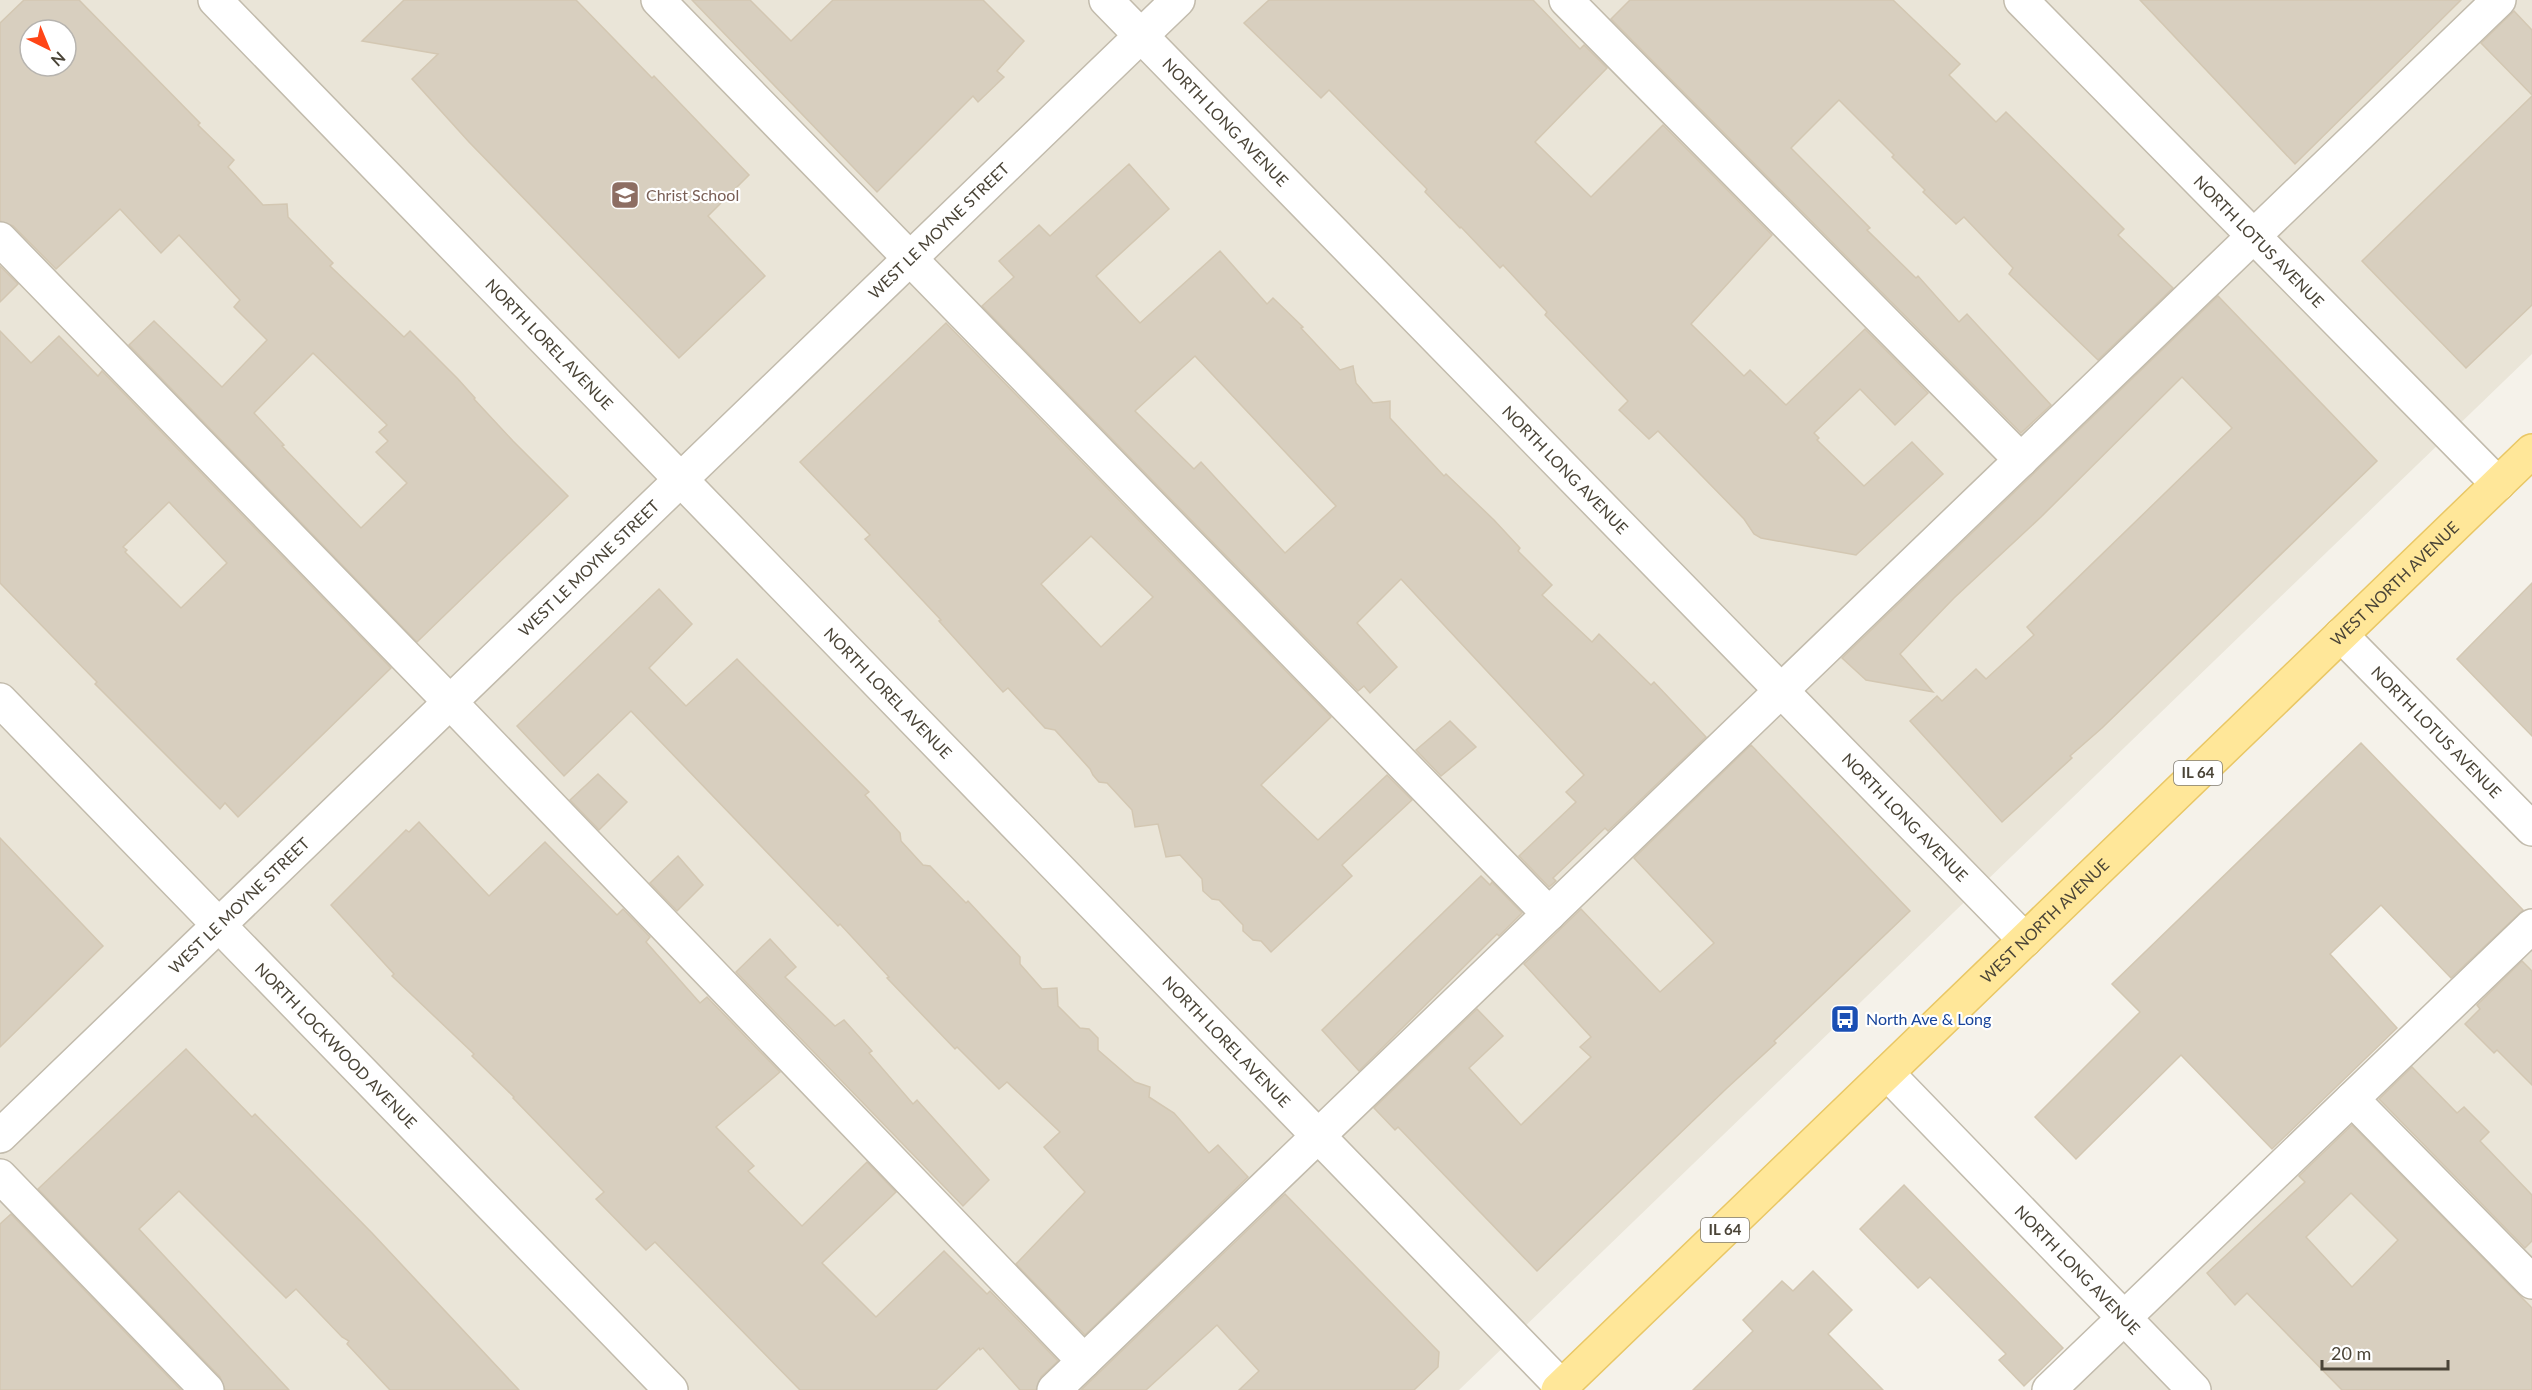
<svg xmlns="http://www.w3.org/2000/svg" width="2532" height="1390" font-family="Lato,sans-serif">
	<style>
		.residential { fill: #eae5d8; fill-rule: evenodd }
		.building { fill: #d8cfbf; stroke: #d3c7b2; stroke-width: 1.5; fill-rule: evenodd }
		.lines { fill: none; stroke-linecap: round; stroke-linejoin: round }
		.minor-casing { stroke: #c2bbac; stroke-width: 36 }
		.major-casing { stroke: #e9c765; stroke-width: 36 }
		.minor { stroke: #fff; stroke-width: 33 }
		.major { stroke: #ffe799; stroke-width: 33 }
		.labels { text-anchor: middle; stroke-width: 4.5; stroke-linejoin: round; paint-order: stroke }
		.shield { fill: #fff; stroke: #807c73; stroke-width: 1.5 }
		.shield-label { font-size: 15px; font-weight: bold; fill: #4a4437 }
		.street-label { font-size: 16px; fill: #4a4437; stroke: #fff }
		.education-label { font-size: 16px; fill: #785e54; stroke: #fff; text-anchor: start }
		.transit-label { font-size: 16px; fill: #164399; stroke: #fff; text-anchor: start }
	</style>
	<rect width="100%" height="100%" fill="#f5f2ea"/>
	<g class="residential">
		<path d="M0 0H2532V354L1459 1390H0ZM30 30H66V66H30Z"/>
		<polygon points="2532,933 2532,1390 2060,1390"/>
	</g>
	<g class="building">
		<path d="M24 0H79L200 123 198 125 234 160 228 167 263 205 287 204 288 217 333 263 330 266 404 337 410 331 458 379 475 398 474 399 513 441 568 496 417 642 129 345 154 321 222 387 267 340 234 307 240 300 179 235 161 253 120 209 56 269 13 226 0 221V23ZM30 30H66V66H30ZM313 353 387 425 379 432 388 441 376 452 407 483 361 528 282 446 284 445 254 413Z"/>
		<polygon points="404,0 576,0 652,78 654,76 749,175 708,216 765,276 679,358 469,142 412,79 438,54 362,41"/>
		<polygon points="692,0 750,0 791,41 833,0 983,0 1024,41 997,71 1004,77 978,102 973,96 877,192"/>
		<polygon points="1269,0 1533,0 1580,49 1584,45 1607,68 1535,142 1591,197 1663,125 1772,235 1691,324 1744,376 1750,370 1786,405 1865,329 1928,393 1895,425 1860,389 1814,433 1819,438 1817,440 1864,486 1912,442 1943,474 1856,555 1761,538 1754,534 1744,519 1658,431 1649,439 1619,410 1628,401 1545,315 1547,312 1503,265 1500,268 1461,227 1460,228 1425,192 1427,189 1329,90 1321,98 1244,23"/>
		<polygon points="1630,0 1893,0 1960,64 1949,75 1996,122 2006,112 2124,229 2118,235 2173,288 2098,360 2009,274 2013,268 1964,217 1956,224 1923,192 1925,190 1892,157 1894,155 1839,100 1791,148 1870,228 1867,230 1916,278 1918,276 1959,322 1967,314 2051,405 2021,433 1611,19"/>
		<polygon points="2140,0 2461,0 2295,164"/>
		<polygon points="2514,11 2532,30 2532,95 2481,43"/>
		<polygon points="2532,96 2532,305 2466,368 2362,261"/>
		<path d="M1129 164 1169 209 1096 276 1140 323 1220 251 1267 304 1273 298 1303 327 1301 328 1340 370 1353 366 1356 383 1373 403 1390 401V418L1444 476 1446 474 1494 520 1520 548 1518 551 1552 585 1542 595 1592 642 1599 634 1651 685 1654 682 1706 737 1608 831 1605 828 1553 878 1556 881 1549 887 1519 856 1576 802 1566 792 1584 775 1401 579 1357 623 1397 667 1370 693 1364 686 1358 691 982 306 1014 277 999 261 1039 225 1050 236ZM1195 356 1336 506 1285 553 1201 462 1194 469 1135 411Z"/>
		<polygon points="0,266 18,284 0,302"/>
		<polygon points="2218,296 2377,461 2102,728 2070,756 2072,758 2002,822 1910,721 1937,696 1942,701 1976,669 1986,679 2034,635 2027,627 2232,428 2182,377 2041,517 1954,598 1900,654 1933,692 1866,680 1842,658"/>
		<path d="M946 323 1331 717 1261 785 1318 840 1387 775 1412 800 1342 865 1352 876 1271 952 1261 941 1253 940 1243 931V925L1219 900 1212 899 1203 891 1202 879 1180 855 1166 857 1158 824 1135 827 1132 810 1107 783 1099 782 1093 775 1090 769 1055 730 1045 728 1008 688 1003 692 939 621 941 620 865 539 870 535 800 462ZM1091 536 1153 597 1101 647 1041 584Z"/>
		<path d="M0 331 31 363 59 336 98 376 102 371 391 668 238 817 225 803 220 809 95 684 97 682 0 583ZM169 502 227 563 181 608 125 552 127 550 123 547Z"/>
		<polygon points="2532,583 2532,736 2457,659"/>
		<polygon points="659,589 692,624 649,668 686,706 737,659 869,792 865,795 900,833 901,841 923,865 930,866 966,903 968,901 1020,957 1020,964 1042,989 1057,988 1058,1006 1080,1028 1089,1029 1098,1038 1098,1050 1135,1082 1150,1087 1149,1097 1174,1113 1209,1153 1218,1145 1248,1177 1085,1335 1016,1264 1085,1192 1044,1147 1060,1132 1007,1082 999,1089 957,1047 955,1049 887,978 889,977 840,924 838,926 631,711 564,776 517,726"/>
		<polygon points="1450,721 1476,747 1441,776 1416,750"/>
		<polygon points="2361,743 2523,910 2451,978 2381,905 2330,954 2397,1028 2272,1149 2181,1055 2076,1159 2035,1117 2140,1012 2112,984"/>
		<polygon points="1751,745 1910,911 1774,1041 1776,1043 1726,1089 1537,1271 1398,1127 1395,1130 1374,1108 1477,1009 1503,1036 1469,1068 1521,1125 1591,1057 1580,1047 1591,1037 1524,964 1581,909 1660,992 1714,943 1634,858"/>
		<polygon points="598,774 627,802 599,830 570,800"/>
		<polygon points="419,822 489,896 545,842 617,915 623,909 650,937 646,942 700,1003 707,997 780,1072 716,1127 754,1166 748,1171 802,1226 867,1162 896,1192 822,1263 876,1317 944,1251 987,1294 990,1291 1058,1361 1041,1377 1036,1390 1020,1390 983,1348 980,1350 979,1348 936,1390 800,1390 655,1242 646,1250 596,1199 604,1192 513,1098 514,1097 472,1056 474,1054 392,976 394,974 331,905 406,830 409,832"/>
		<polygon points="0,838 103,946 0,1047"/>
		<polygon points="678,856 703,885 677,911 650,883"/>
		<polygon points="1481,876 1490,885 1492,882 1522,913 1499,936 1497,934 1359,1071 1322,1030"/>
		<polygon points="770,939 796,967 785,977 835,1026 844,1020 872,1051 869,1053 913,1104 917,1100 989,1180 963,1206 736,972"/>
		<polygon points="2522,961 2532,971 2532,1085 2497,1050 2494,1053 2465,1024 2480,1009 2477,1005"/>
		<polygon points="186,1049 252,1117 255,1114 372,1233 519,1390 390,1390 347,1344 349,1341 342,1337 296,1289 286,1298 179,1191 139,1229 289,1390 225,1390 220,1377 38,1189"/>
		<polygon points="2412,1067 2457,1113 2464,1107 2489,1132 2480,1141 2532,1195 2532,1241 2525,1248 2379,1099"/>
		<path d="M2352 1125 2532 1308V1390H2342L2247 1293 2235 1305 2207 1273 2305 1182 2299 1176ZM2351 1193 2398 1240 2352 1287 2306 1237Z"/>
		<polygon points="1904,1185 2063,1348 2024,1386 1999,1360 2006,1354 1930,1277 1918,1288 1860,1229"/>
		<polygon points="1285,1194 1439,1352 1438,1367 1414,1390 1239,1390 1259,1371 1217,1325 1146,1390 1081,1390"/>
		<polygon points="11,1214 181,1390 0,1390 0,1224"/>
		<polygon points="1813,1271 1852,1310 1828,1334 1883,1390 1693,1390 1753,1331 1743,1320 1782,1281 1793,1291"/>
	</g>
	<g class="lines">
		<g class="minor-casing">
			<g id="minor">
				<path id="s1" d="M215 0 1562 1387"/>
				<polyline points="658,0 1549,914"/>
				<path id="s2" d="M1106 0 2025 940"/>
				<polyline points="1566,0 2021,460"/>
				<path id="s3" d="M2021 0 2498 484"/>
				<polyline points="0,239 450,702 1084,1361"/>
				<path id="s4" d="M2341 635 2532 829"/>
				<path id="s5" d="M0 700 671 1390"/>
				<path id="s6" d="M1887 1073 2194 1390"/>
				<polyline points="2352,1099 2532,1282"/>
				<path id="s7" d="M0 1136 1178 0"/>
				<polyline points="0,1176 207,1390"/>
				<polyline points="1054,1390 2499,0"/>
				<polyline points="2049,1390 2532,926"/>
			</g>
		</g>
		<g class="major-casing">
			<g id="major">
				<path id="s8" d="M1558 1390 2532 451"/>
			</g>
		</g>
		<use href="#minor" class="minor"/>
		<use href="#major" class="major"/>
	</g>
	<defs>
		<g id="school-square" transform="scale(1.5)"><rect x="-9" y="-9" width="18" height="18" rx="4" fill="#8d6e63" stroke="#fff"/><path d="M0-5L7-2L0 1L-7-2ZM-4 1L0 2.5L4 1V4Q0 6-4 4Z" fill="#fff"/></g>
		<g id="bus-square" transform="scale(1.5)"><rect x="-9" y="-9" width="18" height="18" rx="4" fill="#1a4fb4" stroke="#fff"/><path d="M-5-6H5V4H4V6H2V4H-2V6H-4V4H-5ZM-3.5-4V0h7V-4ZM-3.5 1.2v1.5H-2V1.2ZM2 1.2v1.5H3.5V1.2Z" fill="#fff"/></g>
	</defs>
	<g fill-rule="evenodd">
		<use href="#school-square" x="625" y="195"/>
		<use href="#bus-square" x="1845" y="1019"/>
	</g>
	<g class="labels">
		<g class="shield">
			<rect x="2174" y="761" width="48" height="24" rx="4.5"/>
			<rect x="1701" y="1218" width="48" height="24" rx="4.5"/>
		</g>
		<g class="shield-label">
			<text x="2198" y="778">IL 64</text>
			<text x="1725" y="1235">IL 64</text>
		</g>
		<g class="street-label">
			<text dy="6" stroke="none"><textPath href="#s2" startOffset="171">NORTH LONG AVENUE</textPath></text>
			<text dy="6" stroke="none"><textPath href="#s7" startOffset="1304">WEST LE MOYNE STREET</textPath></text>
			<text dy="6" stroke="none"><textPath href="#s3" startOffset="339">NORTH LOTUS AVENUE</textPath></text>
			<text dy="6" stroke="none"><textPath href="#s1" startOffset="480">NORTH LOREL AVENUE</textPath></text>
			<text dy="6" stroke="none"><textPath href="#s2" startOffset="657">NORTH LONG AVENUE</textPath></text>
			<text dy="6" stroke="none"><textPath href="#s7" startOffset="818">WEST LE MOYNE STREET</textPath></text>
			<text dy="6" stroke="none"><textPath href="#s8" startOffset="1162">WEST NORTH AVENUE</textPath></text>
			<text dy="6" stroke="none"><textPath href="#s1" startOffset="966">NORTH LOREL AVENUE</textPath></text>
			<text dy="6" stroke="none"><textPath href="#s4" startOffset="136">NORTH LOTUS AVENUE</textPath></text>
			<text dy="6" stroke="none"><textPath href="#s2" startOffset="1143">NORTH LONG AVENUE</textPath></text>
			<text dy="6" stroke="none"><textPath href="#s7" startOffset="332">WEST LE MOYNE STREET</textPath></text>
			<text dy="6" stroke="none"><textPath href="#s8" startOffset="676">WEST NORTH AVENUE</textPath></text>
			<text dy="6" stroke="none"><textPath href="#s1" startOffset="1452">NORTH LOREL AVENUE</textPath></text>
			<text dy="6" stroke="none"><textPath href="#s5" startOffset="482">NORTH LOCKWOOD AVENUE</textPath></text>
			<text dy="6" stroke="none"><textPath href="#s6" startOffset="274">NORTH LONG AVENUE</textPath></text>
		</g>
		<g class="education-label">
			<text x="646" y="201">Christ School</text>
		</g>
		<g class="transit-label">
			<text x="1866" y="1025">North Ave &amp; Long</text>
		</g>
	</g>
	<g transform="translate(48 48) rotate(137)"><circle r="28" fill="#ffffff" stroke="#b7b4af" stroke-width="1.5"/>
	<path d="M0-4.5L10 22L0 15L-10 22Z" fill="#ff4517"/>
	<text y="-9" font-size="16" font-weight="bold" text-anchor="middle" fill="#4a4437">N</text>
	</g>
	<path d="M2322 1360v9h126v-9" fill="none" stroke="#4a4437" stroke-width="3"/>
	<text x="2331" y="1360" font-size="18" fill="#4a4437" stroke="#ffffff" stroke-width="4.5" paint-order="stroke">20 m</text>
</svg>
